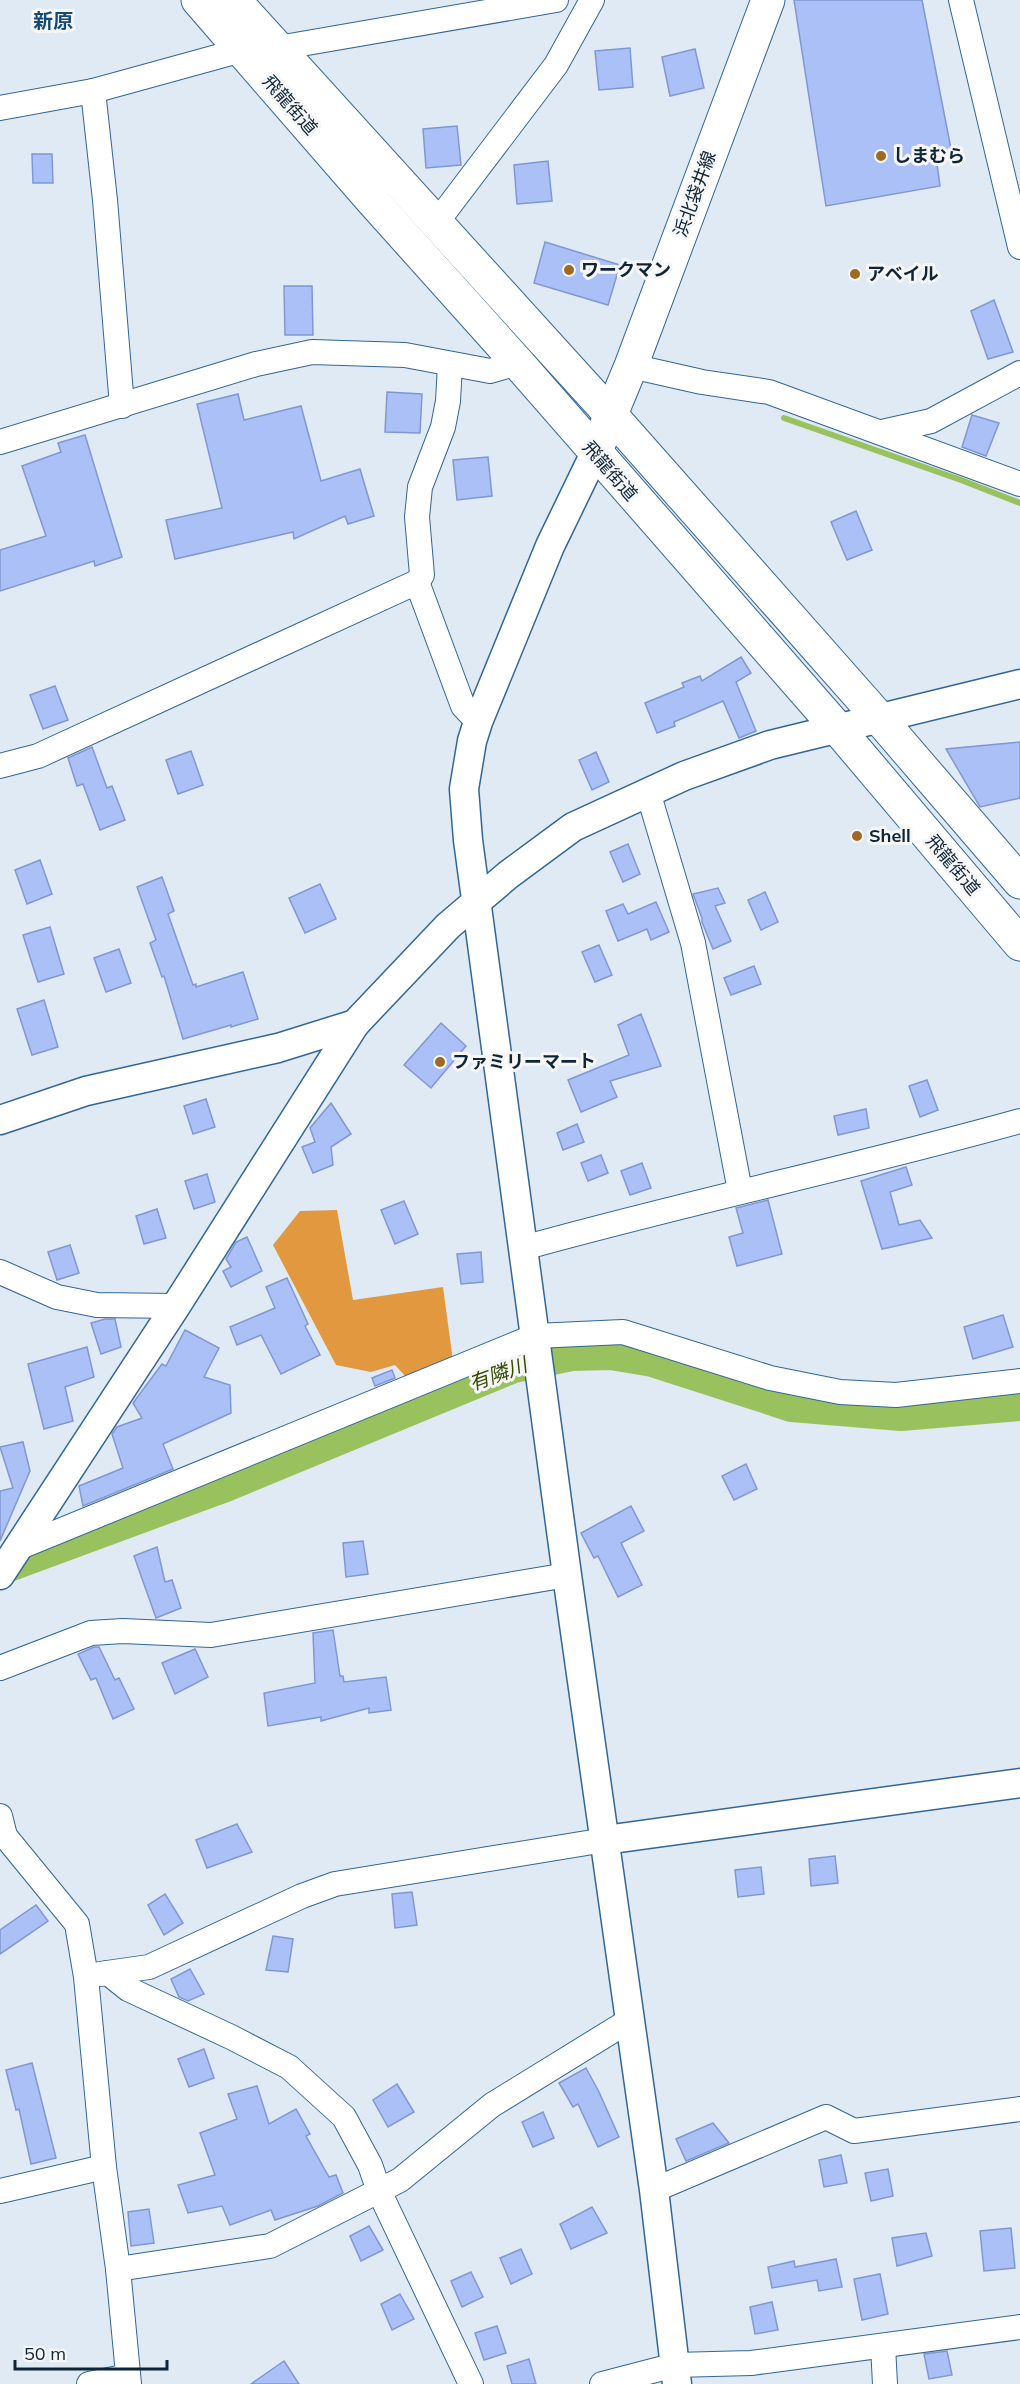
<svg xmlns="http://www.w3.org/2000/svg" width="1020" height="2384" font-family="Mulish,'Noto Sans JP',sans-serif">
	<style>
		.forest { fill: #e2983e }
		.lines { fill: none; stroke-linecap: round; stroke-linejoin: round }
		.stream { stroke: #99c25f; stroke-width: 6 }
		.river { stroke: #99c25f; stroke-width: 36 }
		.building { fill: #abc0f7; stroke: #8197d4; stroke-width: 1.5 }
		.minor-casing { stroke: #326694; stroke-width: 26 }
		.tertiary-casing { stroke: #326694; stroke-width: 31 }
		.primary-casing { stroke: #326694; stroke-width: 35 }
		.trunk-casing { stroke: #326694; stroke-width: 35 }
		.minor { stroke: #fff; stroke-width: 24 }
		.tertiary { stroke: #fff; stroke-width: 28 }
		.primary { stroke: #fff; stroke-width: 33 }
		.trunk { stroke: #fff; stroke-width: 33 }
		.poi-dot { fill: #9f6823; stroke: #f6f6f6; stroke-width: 2 }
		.labels { text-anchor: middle; stroke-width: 6; stroke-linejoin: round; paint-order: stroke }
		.street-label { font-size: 18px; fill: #0e2437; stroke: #f6f6f6 }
		.poi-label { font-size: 18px; font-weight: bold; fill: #0e2437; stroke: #f6f6f6; text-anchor: start }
		.neighbourhood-label { font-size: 20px; font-weight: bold; fill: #144a77; stroke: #f6f6f6 }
		.water-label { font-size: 20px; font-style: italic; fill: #334c01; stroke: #f6f6f6 }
	</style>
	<rect width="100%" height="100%" fill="#dfeaf5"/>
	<polygon class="forest" points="337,1210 353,1300 443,1287 453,1361 406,1377 395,1365 371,1372 336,1365 273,1245 300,1211"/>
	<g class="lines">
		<polyline class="stream" points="784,418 961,480 1020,503"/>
		<polyline class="river" points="0,1567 225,1484 513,1365 571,1353 611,1352 653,1359 792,1404 901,1413 1020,1403"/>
	</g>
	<g class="building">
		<polygon points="794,0 922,0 952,154 936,157 940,186 826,206"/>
		<polygon points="630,48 633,87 599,90 595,51"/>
		<polygon points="695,49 704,88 670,96 662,57"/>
		<polygon points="457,126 461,165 426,168 423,129"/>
		<polygon points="32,154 52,154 53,183 33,183"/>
		<polygon points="548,161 552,201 517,204 514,165"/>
		<polygon points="545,242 620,265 608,305 534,283"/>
		<polygon points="284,286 312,286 313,335 285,335"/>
		<polygon points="994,300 1013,352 988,359 971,311"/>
		<polygon points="387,392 422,394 420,433 385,432"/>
		<polygon points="238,394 244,420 301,406 321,481 360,469 374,516 348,524 345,516 294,539 293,532 175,559 166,520 222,508 197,404"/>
		<polygon points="972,415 999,423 986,456 962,447"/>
		<polygon points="85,435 122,557 95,566 94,561 0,591 0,550 46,536 22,466 61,452 58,443"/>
		<polygon points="488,457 492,496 457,500 453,460"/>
		<polygon points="856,511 872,550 847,560 831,522"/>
		<polygon points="741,657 751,673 736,682 756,731 739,738 723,701 674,722 675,726 657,733 645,703 684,687 682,683 700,676 702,681"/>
		<polygon points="55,686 68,720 43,729 30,695"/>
		<polygon points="1020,742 1020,798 980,807 946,749"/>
		<polygon points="92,747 107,788 112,786 125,820 100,830 83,784 77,786 68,758"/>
		<polygon points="191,751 203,785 178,794 166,760"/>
		<polygon points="596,752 609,782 592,790 579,760"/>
		<polygon points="628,844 640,874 623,882 610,852"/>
		<polygon points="40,860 52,894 27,904 15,870"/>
		<polygon points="162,877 174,911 168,914 193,985 196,984 196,987 243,972 258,1019 231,1027 231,1025 183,1039 164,976 162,977 150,943 156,940 137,887"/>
		<polygon points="320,884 336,919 305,933 289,898"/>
		<polygon points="718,888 725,903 715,906 731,941 713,949 702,922 702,918 693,894"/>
		<polygon points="765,892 778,922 761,930 748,900"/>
		<polygon points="656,902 669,932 651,940 647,929 618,941 606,911 623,904 628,914"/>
		<polygon points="50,927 64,974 38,982 23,935"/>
		<polygon points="599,945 612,975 595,982 582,952"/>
		<polygon points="119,949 131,983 106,992 94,958"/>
		<polygon points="754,966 761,984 731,995 724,978"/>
		<polygon points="44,1000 58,1047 32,1055 17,1009"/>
		<polygon points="641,1014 661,1066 610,1081 617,1097 581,1112 568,1080 629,1055 618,1025"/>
		<polygon points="441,1023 466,1046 431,1088 404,1065"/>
		<polygon points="927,1080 938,1110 920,1117 909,1086"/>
		<polygon points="206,1099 215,1127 193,1134 184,1106"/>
		<polygon points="331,1103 351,1134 331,1147 333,1165 313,1173 302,1147 315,1142 310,1128"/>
		<polygon points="866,1109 869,1128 838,1135 834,1116"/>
		<polygon points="577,1124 584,1142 563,1150 557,1133"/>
		<polygon points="601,1155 608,1173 588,1181 581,1163"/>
		<polygon points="642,1163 651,1188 630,1195 621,1171"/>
		<polygon points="906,1167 912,1185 890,1192 899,1225 920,1220 932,1238 882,1249 861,1181"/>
		<polygon points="207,1174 215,1202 194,1209 185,1181"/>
		<polygon points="768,1200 782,1254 737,1266 729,1237 743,1233 736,1208"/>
		<polygon points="404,1201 418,1234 395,1244 381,1210"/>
		<polygon points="157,1209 166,1238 144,1244 136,1216"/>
		<polygon points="247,1237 262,1271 231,1287 223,1271 231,1267 226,1259 236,1242"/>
		<polygon points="70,1245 79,1273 57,1280 48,1252"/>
		<polygon points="481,1252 483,1282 461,1284 457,1254"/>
		<polygon points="287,1278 308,1324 305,1326 320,1355 281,1374 261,1335 237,1345 230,1327 275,1308 266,1287"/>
		<polygon points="1003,1315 1013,1347 973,1359 964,1327"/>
		<polygon points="105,1319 115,1319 121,1347 101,1354 91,1323"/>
		<polygon points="185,1330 219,1348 204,1377 230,1385 231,1413 163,1444 173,1469 83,1506 79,1486 123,1468 112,1434 117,1427 142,1418 133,1403 162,1364 166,1366"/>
		<polygon points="87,1347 94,1377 65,1387 73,1421 44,1429 28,1364"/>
		<polygon points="392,1370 395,1378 375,1386 372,1378"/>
		<polygon points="23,1442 30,1471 0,1541 0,1491 13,1488 0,1447"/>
		<polygon points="746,1464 757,1489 734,1500 722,1476"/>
		<polygon points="631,1506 644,1531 621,1543 642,1585 618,1597 598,1556 594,1558 581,1533"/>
		<polygon points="363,1541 368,1574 346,1577 343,1543"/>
		<polygon points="157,1547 165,1582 172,1580 181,1608 156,1618 134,1556"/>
		<polygon points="333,1630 340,1676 343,1676 344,1682 386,1677 391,1710 369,1713 369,1708 321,1721 321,1717 268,1726 264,1693 315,1683 313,1633"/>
		<polygon points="94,1647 99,1647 115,1680 119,1678 134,1709 113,1719 96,1678 91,1680 78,1654"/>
		<polygon points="195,1649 208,1677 175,1694 162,1663"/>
		<polygon points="237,1824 252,1852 207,1868 196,1840"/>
		<polygon points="835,1856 838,1883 811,1886 809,1859"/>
		<polygon points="761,1867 764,1894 738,1897 735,1870"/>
		<polygon points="412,1892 417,1925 395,1928 392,1894"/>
		<polygon points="165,1894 183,1923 164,1935 148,1905"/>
		<polygon points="36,1905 48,1921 0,1954 0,1930"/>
		<polygon points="273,1936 293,1939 288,1972 266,1970"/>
		<polygon points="190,1969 204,1994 188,2001 179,1997 171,1979"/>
		<polygon points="204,2049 214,2078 189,2087 178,2059"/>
		<polygon points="32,2063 56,2158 31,2164 19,2109 16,2110 6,2070"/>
		<polygon points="586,2068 599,2092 619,2137 598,2147 578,2104 573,2107 559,2083"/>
		<polygon points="397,2084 414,2112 388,2127 373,2100"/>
		<polygon points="257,2086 269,2124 296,2109 310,2134 306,2136 329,2177 336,2175 343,2193 318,2206 275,2220 271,2210 230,2225 222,2206 188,2213 178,2185 215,2175 200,2133 237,2119 228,2094"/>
		<polygon points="543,2112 554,2138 533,2147 522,2122"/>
		<polygon points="713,2123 729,2143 686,2161 676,2139"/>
		<polygon points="841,2155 847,2183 824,2187 819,2160"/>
		<polygon points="888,2169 893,2196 871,2201 865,2173"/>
		<polygon points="592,2207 607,2233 571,2249 560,2224"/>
		<polygon points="149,2209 154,2243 131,2246 128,2212"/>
		<polygon points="369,2226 383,2250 361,2261 350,2236"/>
		<polygon points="1011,2228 1015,2268 984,2271 980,2231"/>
		<polygon points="926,2233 932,2256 897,2266 892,2238"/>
		<polygon points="521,2249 532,2274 511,2284 500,2258"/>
		<polygon points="836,2259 842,2287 819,2291 817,2280 772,2288 768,2267 794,2261 795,2267"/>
		<polygon points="471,2272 483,2297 462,2307 451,2281"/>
		<polygon points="880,2274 888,2314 862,2320 854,2279"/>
		<polygon points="400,2294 414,2319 392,2330 381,2304"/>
		<polygon points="772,2302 778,2330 755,2334 750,2307"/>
		<polygon points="497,2326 506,2353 484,2360 475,2333"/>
		<polygon points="947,2351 952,2375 929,2379 924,2354"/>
		<polygon points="529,2359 536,2384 512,2384 507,2366"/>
		<polygon points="284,2361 299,2384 251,2384"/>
	</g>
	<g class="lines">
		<g class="minor-casing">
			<g id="minor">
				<polyline points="961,0 1020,247"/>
				<polyline points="278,48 556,0"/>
				<polyline points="93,91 105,200 122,406"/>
				<polyline points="0,108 93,91 242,50"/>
				<polyline points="437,222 556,65 592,0"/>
				<polyline points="631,366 702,382 769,392 1020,484"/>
				<polyline points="882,432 931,421 1020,373"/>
				<polyline points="0,442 256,364 312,352 405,355 490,371 518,363"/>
				<polyline points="417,582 422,575 417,517 420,487 443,427 448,401 450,365"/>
				<polyline points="0,766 38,756 417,582 463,706 478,722"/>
				<polyline points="648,792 693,943 740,1191"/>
				<path d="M523 1248C688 1202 855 1167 1020 1121"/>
				<polyline points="0,1272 57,1297 97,1305 176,1306"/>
				<polyline points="18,1548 535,1336 623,1332 770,1378 840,1392 896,1395 1020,1381"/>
				<polyline points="0,1668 91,1633 123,1631 211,1635 567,1575"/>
				<polyline points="0,1816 5,1836 77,1924 86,1977 104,2167 118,2269 129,2384"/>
				<polyline points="108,1973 128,1989 231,2037 289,2067 344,2117 370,2165 379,2191 471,2384"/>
				<polyline points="100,1974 149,1967 302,1896 335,1884 605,1840"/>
				<polyline points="654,2190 826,2117 854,2131 1020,2109"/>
				<polyline points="0,2191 104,2167"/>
				<polyline points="118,2269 270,2246 400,2180 492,2105 630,2020"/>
				<polyline points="883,2346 885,2384"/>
				<polyline points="89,2384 128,2376"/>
				<polyline points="602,2384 675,2365 751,2363 1020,2327"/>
			</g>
		</g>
		<g class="tertiary-casing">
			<g id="tertiary">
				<polyline points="595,453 550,546 478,722 472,741 464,789 468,840 567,1575 654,2190 677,2384"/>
				<polyline points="0,1120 86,1091 278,1048 355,1024 448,926 508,875 573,827 684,776 770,745 1020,684"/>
				<polyline points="0,1575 176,1306 355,1024"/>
				<polyline points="605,1840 1020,1783"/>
			</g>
		</g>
		<g class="primary-casing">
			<polyline id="primary" points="595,453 631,366 768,0"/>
		</g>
		<g class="trunk-casing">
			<g id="trunk">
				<polyline points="198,0 370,198 518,363 838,729 1020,944"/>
				<polyline points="234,0 611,415 879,718 1020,882"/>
			</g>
		</g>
		<use href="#minor" class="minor"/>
		<use href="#tertiary" class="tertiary"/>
		<use href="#primary" class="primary"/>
		<use href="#trunk" class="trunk"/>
	</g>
	<g class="poi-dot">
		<circle cx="881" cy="156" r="6"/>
		<circle cx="569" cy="270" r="6"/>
		<circle cx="855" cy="274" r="6"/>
		<circle cx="857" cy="836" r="6"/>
		<circle cx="440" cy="1062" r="6"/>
	</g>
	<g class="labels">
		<g class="street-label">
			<text transform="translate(290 105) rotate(49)" y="6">飛龍街道</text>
			<text transform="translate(695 194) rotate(-70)" y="6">浜北袋井線</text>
			<text transform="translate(610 471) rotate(49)" y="6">飛龍街道</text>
			<text transform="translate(953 865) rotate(50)" y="6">飛龍街道</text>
		</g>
		<g class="poi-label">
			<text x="893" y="162">しまむら</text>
			<text x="581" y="276">ワークマン</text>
			<text x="867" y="280">アベイル</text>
			<text x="869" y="842">Shell</text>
			<text x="452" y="1068">ファミリーマート</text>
		</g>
		<g class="neighbourhood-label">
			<text x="53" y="28">新原</text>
		</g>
		<g class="water-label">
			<text transform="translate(498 1374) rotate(-20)" y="7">有隣川</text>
		</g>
	</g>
	<path d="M15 2360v9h152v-9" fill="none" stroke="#0e2437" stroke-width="3"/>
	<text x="24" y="2360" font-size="18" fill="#0e2437" stroke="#f6f6f6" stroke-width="4.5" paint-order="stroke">50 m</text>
</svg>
